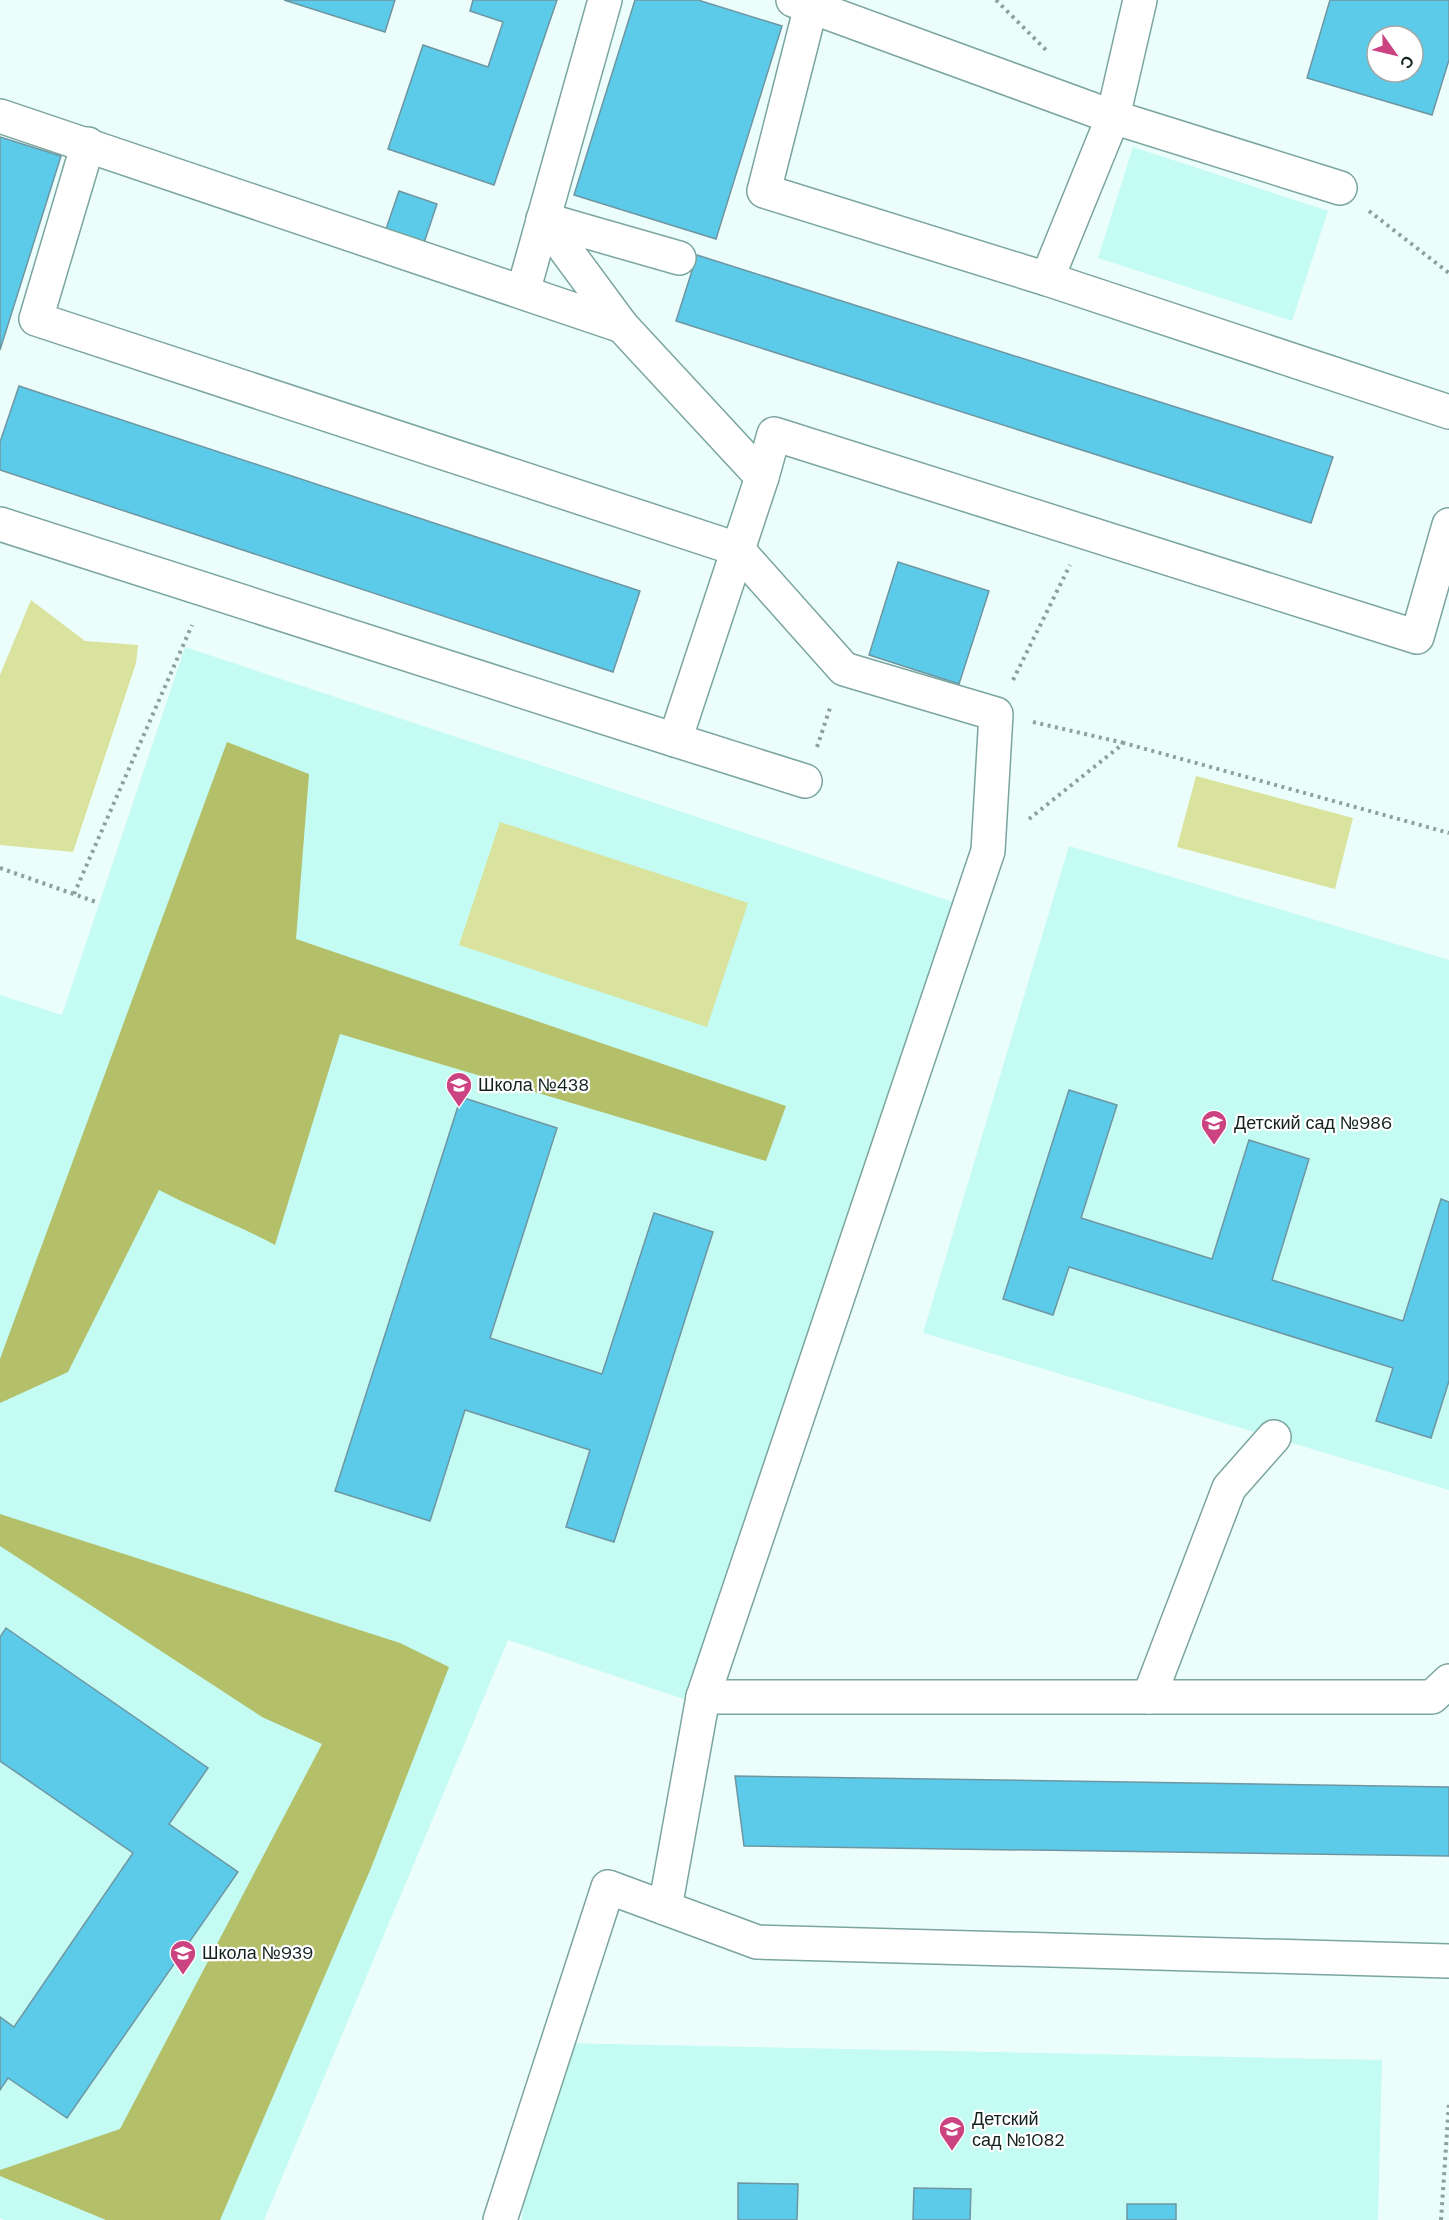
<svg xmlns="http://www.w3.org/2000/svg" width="1449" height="2220" font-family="'DM Sans',sans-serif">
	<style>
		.built { fill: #c4fbf2 }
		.green { fill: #d9e39d }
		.forest { fill: #b4bf6a }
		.building { fill: #5ccbea; stroke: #6e96a2; stroke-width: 1.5; fill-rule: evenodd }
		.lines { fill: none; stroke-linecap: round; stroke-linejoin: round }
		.minor-casing { stroke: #7ba59f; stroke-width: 36 }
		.path { stroke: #8ea09d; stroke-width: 4; stroke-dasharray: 3 4.5; stroke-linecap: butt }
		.minor { stroke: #fff; stroke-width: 33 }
		.labels { text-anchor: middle; stroke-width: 4.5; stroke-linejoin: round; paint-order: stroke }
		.poi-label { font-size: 18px; fill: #11221f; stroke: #fff; text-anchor: start }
	</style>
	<rect width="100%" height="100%" fill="#ecfefb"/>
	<g class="built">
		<polygon points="1133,147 1328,211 1292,321 1098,258"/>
		<polygon points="185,647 956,903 690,1701 508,1640 264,2220 4,2220 0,2218 0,995 62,1015"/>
		<polygon points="1069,846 1449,960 1449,1490 923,1333"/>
		<polygon points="557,2043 1382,2060 1378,2220 522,2220 527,2084"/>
	</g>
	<g class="green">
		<polygon points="31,600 85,641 138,645 136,663 73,852 0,845 0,675"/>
		<polygon points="1196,776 1353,818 1335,889 1177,847"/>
		<polygon points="500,822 748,903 707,1027 459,945"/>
	</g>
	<g class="forest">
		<path d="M227 742 309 774 296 939 786 1106 766 1161 340 1034 275 1245C238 1225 197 1210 159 1190L68 1372 0 1403V1359Z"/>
		<polygon points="0,1514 400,1643 449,1667 371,1868 220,2220 106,2220 0,2176 0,2170 120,2129 322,1744 262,1717 0,1546"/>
	</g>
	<g class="building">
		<polygon points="284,0 395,0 385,32"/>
		<polygon points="473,0 557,0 494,185 388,149 423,45 488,67 503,22 470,11"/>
		<polygon points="635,0 698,0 782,26 716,239 574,195"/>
		<path d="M1330 0H1449V60L1432 115 1307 78ZM1377 36H1413V72H1377Z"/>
		<polygon points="0,137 61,156 0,350"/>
		<polygon points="399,191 437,204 424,243 386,229"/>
		<polygon points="697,255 1333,457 1311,523 676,321"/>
		<polygon points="19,386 640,591 613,672 0,470 0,442"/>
		<polygon points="898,562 989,591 959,684 869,655"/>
		<polygon points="1069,1090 1117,1105 1081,1218 1212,1259 1249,1140 1309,1159 1272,1280 1403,1321 1441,1199 1449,1202 1449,1381 1431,1438 1376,1421 1393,1368 1069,1267 1053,1315 1003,1299"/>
		<polygon points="461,1097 557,1128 490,1338 602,1374 654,1213 713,1232 614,1542 566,1527 590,1450 465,1410 430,1521 335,1491"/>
		<polygon points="6,1628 208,1768 169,1824 238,1872 67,2118 8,2078 0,2090 0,2017 14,2027 133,1853 0,1761 0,1637"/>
		<polygon points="735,1776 1449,1787 1449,1856 744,1846"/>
		<polygon points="738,2183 798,2184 797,2220 738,2220"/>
		<polygon points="914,2188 971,2189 970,2220 913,2220"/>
		<rect x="1127" y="2204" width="49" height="16"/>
	</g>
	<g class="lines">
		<g class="minor-casing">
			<g id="minor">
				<polyline points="793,0 1113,117 1340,188"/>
				<polyline points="1140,0 1113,117 1047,279 1449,412"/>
				<polyline points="811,6 764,191 1047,279"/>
				<polyline points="0,116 622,326"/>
				<polyline points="88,144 36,319 737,549 844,669 996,714 988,851 703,1697"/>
				<polyline points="679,258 543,219 622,326 762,477"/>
				<polyline points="523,292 605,0"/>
				<polyline points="0,524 675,740 762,477 774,434 1417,637 1449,525"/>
				<polyline points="675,740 805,781"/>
				<polyline points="1149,1697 1229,1488 1274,1437"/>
				<polyline points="665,1908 703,1697 1432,1697 1449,1681"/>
				<polyline points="500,2220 608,1887 757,1942 1449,1961"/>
			</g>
		</g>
		<g class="path">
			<polyline points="996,0 1047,51"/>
			<polyline points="1369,211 1449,273"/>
			<polyline points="1013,680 1070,565"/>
			<polyline points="1033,722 1124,743"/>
			<polyline points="817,747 831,705"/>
			<polyline points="1029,819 1124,743 1449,833"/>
			<polyline points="0,868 99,903"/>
			<polyline points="74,894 192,625"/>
			<polyline points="1441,2220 1449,2103"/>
		</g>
		<use href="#minor" class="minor"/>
	</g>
	<defs>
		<g id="school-pin" transform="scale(1.35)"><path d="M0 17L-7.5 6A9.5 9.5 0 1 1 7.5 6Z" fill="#cb4380" stroke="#fff"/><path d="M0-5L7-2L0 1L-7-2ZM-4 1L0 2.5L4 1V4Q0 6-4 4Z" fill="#fff"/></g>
	</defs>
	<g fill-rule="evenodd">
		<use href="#school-pin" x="459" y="1085"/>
		<use href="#school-pin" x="1214" y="1123"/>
		<use href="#school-pin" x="183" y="1953"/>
		<use href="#school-pin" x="952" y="2129"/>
	</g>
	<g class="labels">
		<g class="poi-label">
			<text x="478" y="1091">Школа №438</text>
			<text x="1234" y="1129">Детский сад №986</text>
			<text x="202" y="1959">Школа №939</text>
			<text x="972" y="2125">Детский<tspan x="972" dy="21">сад №1082</tspan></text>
		</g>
	</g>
	<g transform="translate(1395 54) rotate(124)"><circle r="28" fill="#ffffff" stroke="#a0a7a5" stroke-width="1.5"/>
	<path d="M0-4.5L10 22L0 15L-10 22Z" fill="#cb4380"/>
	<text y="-9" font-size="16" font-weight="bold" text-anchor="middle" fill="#11221f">С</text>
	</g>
</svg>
